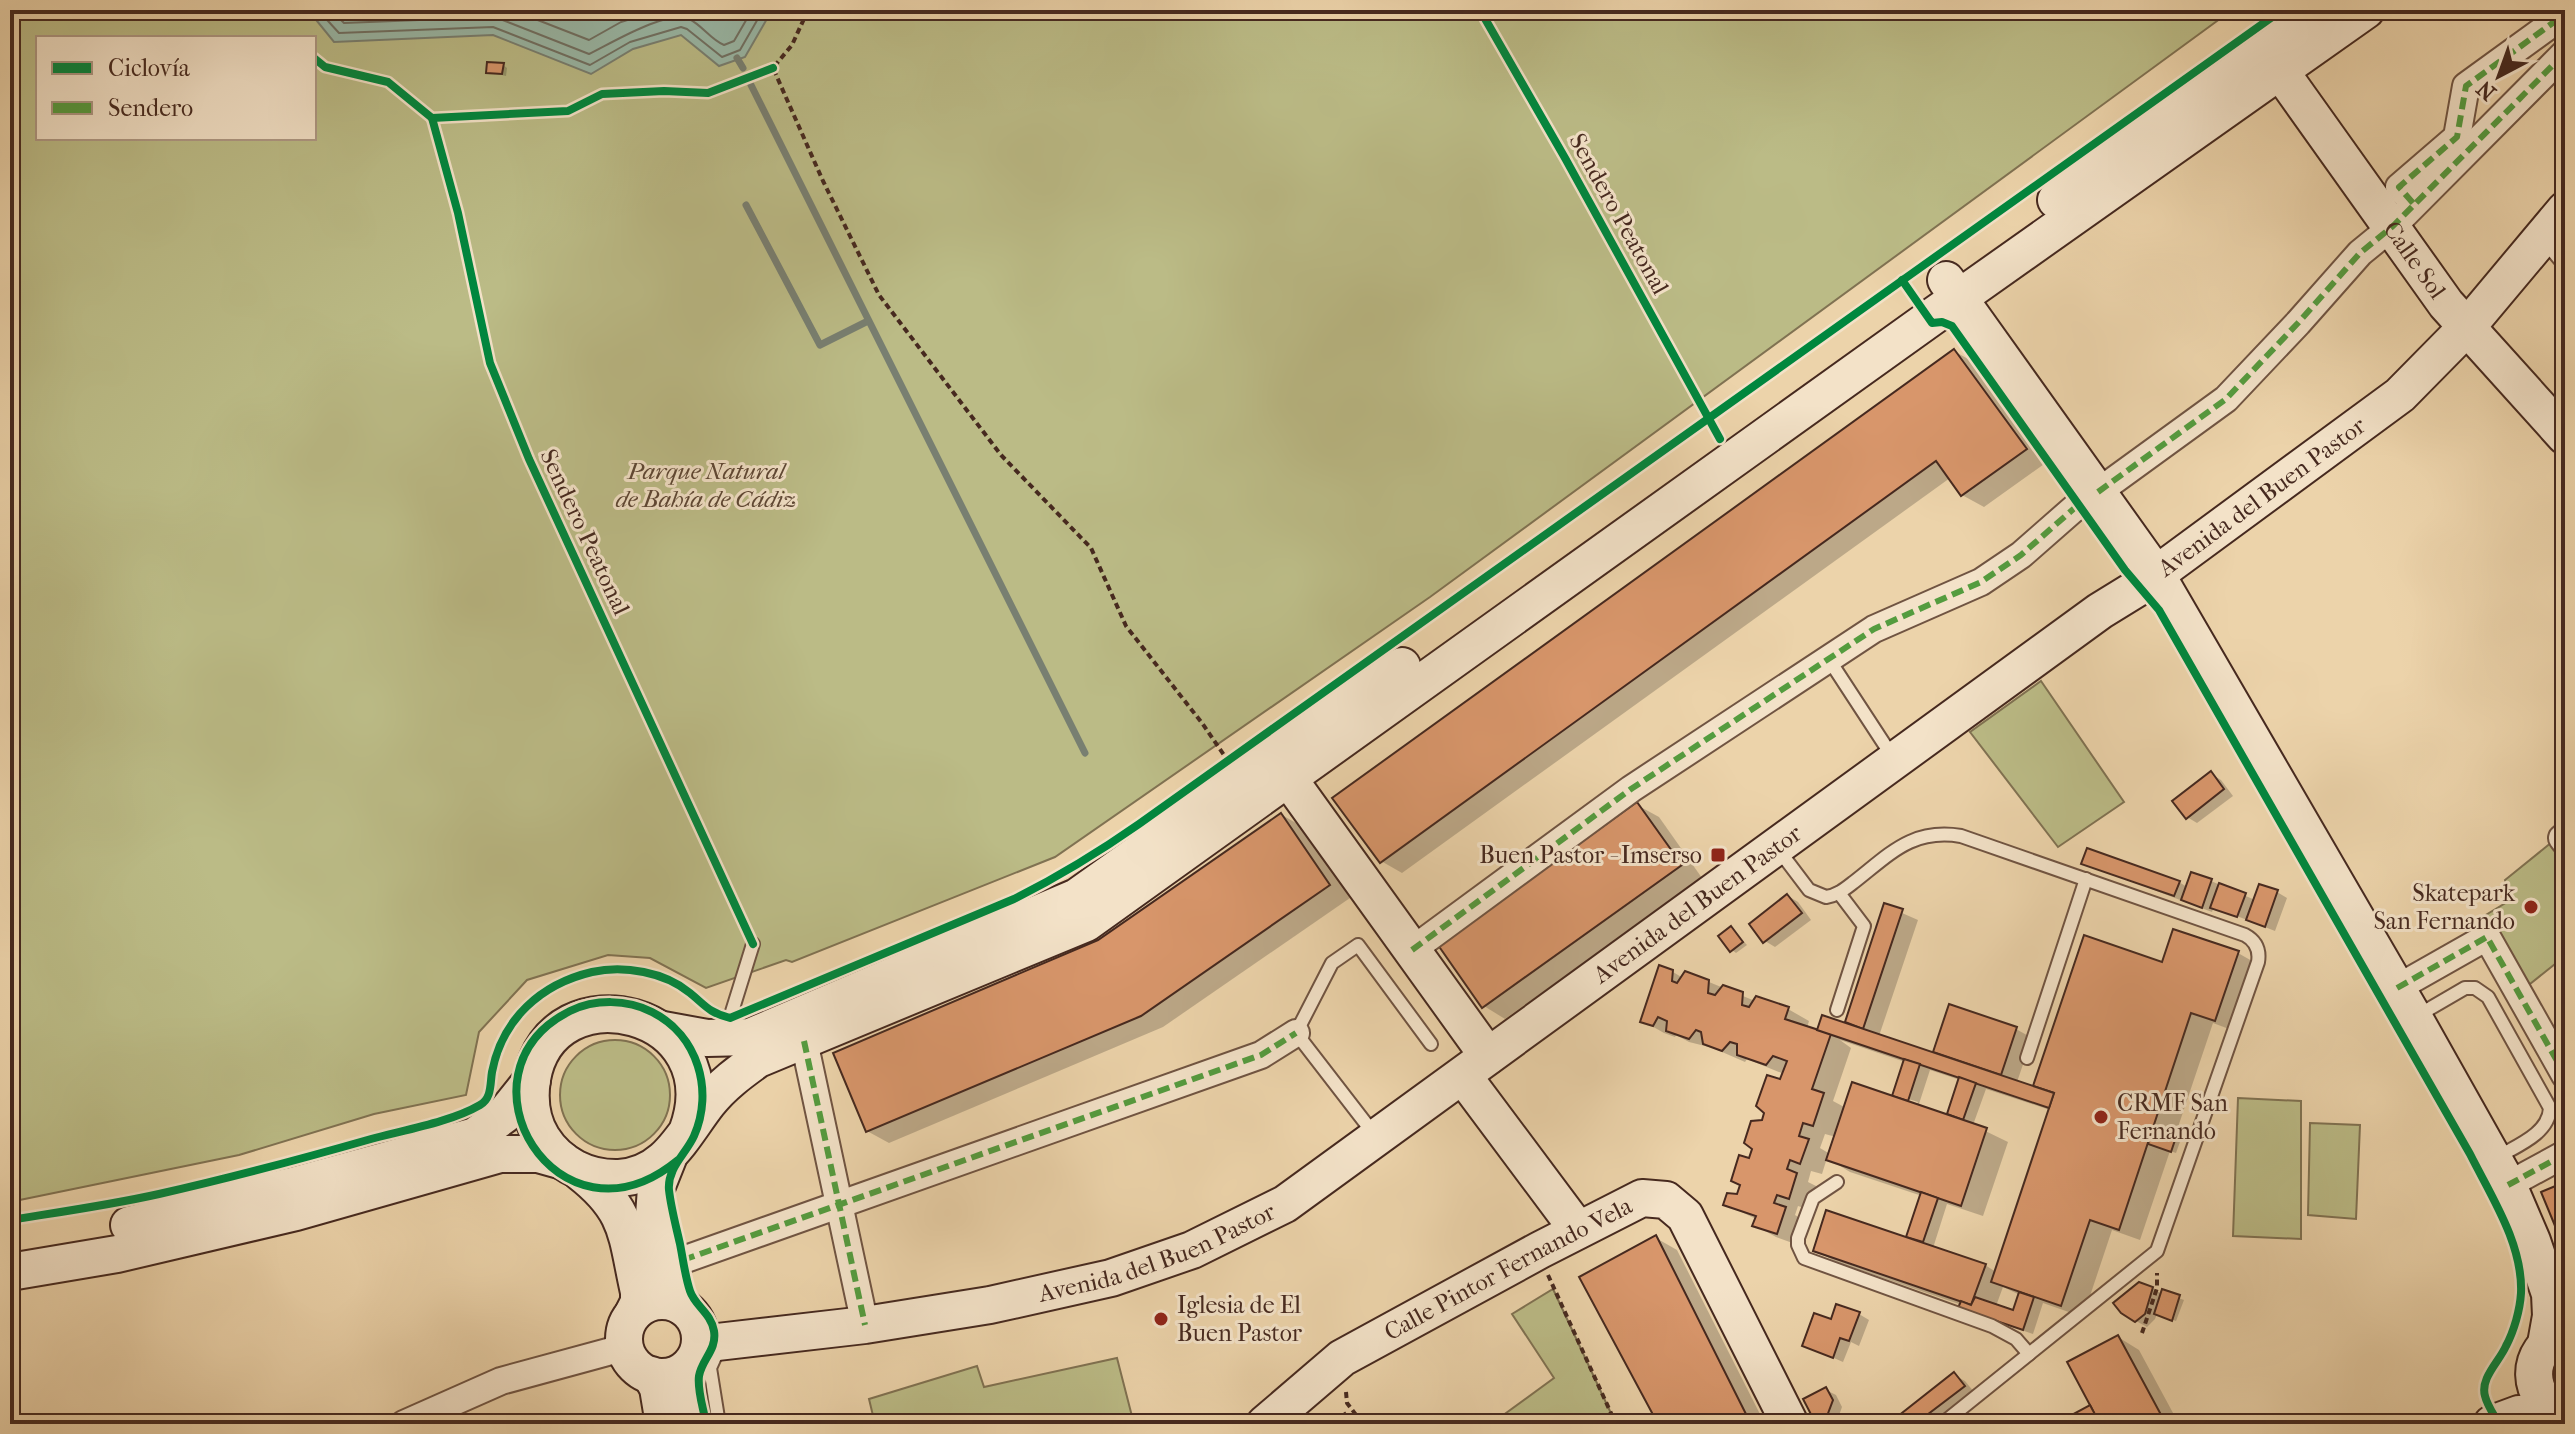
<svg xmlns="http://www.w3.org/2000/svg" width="2575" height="1434" font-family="'IM FELL French Canon',serif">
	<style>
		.green { fill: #bbbb86; stroke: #807252; stroke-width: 2; fill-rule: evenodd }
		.water { fill: #99b8a7; stroke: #787f71; stroke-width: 2 }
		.shadow { fill: #0003; fill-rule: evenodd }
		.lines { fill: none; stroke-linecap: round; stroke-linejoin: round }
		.shore { stroke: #707063; stroke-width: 2 }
		.stream { stroke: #787f71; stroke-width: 7 }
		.building { fill: #d8966b; stroke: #46291f; stroke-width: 2 }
		.lane-casing { stroke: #705442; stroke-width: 16 }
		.street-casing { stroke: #705442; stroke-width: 30 }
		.secondary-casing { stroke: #46291f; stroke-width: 40 }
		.path { stroke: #46291f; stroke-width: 4; stroke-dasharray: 6 4; stroke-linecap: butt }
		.lane { stroke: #f3e2c8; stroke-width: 12 }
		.street { stroke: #f3e2c8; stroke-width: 26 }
		.secondary { stroke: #f3e2c8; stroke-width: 36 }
		.quiet { stroke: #549c3f; stroke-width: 6; stroke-dasharray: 12 6; stroke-linecap: butt }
		.cycleway-casing { stroke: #f3e2c8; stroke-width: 13 }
		.cycleway { stroke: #00873e; stroke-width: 8 }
		.poi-dot { fill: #8f2418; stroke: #f3e2c8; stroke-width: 3 }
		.labels { text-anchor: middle; stroke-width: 6; stroke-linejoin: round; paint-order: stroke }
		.street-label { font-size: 24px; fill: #46291f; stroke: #f3e2c8 }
		.park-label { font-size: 24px; font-style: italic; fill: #5d4634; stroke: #f3e2c8 }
		.poi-label { font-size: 24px; fill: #46291f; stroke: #f3e2c8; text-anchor: end }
	</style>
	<rect width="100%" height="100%" fill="#ecd3aa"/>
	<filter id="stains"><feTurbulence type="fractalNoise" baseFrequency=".0025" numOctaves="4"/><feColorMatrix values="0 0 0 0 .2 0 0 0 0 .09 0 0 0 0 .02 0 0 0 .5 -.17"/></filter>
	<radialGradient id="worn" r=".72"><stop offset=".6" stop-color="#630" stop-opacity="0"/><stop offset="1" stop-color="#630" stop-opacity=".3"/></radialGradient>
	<g class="green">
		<path d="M10 10H2232L1430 597 1055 857 792 962 786 960 706 988 650 958 608 955 527 980 479 1032 466 1095 374 1114 239 1155 10 1202ZM38 38H314V138H38Z"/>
		<polygon points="2041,681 2124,802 2058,847 1970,732"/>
		<polygon points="2557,838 2565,848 2565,956 2525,988 2484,916 2512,899 2505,880"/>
		<circle cx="615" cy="1095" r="55"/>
		<polygon points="2238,1098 2301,1101 2301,1239 2233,1236"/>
		<polygon points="2310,1123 2360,1125 2356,1219 2308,1215"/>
		<polygon points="1553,1289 1616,1424 1491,1424 1554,1378 1512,1314"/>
		<polygon points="1117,1358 1134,1424 875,1424 869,1399 977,1366 984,1387"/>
	</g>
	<polygon class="water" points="308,10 772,10 745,57 719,66 681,35 633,49 591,74 493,35 334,42"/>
	<g class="shadow">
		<polygon points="503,65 507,68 506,76 488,72"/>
		<polygon points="1954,351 1975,363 2047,462 1984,507 1962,495 1950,478 1402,873 1381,861"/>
		<polygon points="2211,774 2221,780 2233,796 2197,823 2187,817"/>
		<polygon points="1637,805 1659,817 1702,878 1505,1019 1484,1006"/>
		<polygon points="1282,815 1303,827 1350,898 1163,1027 889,1143 867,1131 1099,942"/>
		<polygon points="2084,863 2179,882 2187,887 2211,881 2255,900 2277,892 2287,898 2275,931 2214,907 2212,912 2193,905"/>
		<polygon points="1788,896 1798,902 1811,920 1775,947 1765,941"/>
		<path d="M1886 906 1918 920 1879 1036 1934 1054 1950 1007 2016 1029 2032 1038 2017 1082 2035 1088 2164 964 2238 953 2259 965 2237 1032 2213 1023 2175 1136 2181 1139 2176 1153 2170 1151 2140 1240 2112 1230 2083 1317 2043 1303 2033 1334 1971 1313 1962 1305 1836 1262 1815 1250 1916 1240 1909 1236 1922 1196 1850 1172 1827 1158 1822 1174 1811 1171 1808 1182 1818 1187 1810 1210 1798 1206 1795 1215 1806 1222 1798 1245 1776 1237 1754 1225 1756 1219 1725 1204 1738 1196 1763 1122 1784 1074 1747 1059 1745 1062 1713 1048 1689 1042 1676 1035 1675 1037 1664 1033 1643 1021 1673 972 1683 978 1709 982 1755 1001 1788 1009 1809 1021 1807 1028 1819 1032 1846 1025ZM1840 1040 1905 1062 1902 1099 1846 1108 1833 1101 1851 1048ZM1930 1070 1960 1080 1949 1113 1957 1118 1918 1107ZM1986 1089 2050 1110 1996 1272 1985 1265 1933 1248 1947 1204 1983 1216 2008 1142 1973 1125ZM1902 1097 1918 1102 1916 1106 1902 1101ZM1825 1134 1836 1137 1830 1154 1820 1148ZM2003 1287 2020 1295 2015 1312 1996 1306Z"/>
		<polygon points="1731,928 1747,945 1736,953 1732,950"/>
		<polygon points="1656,1238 1677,1250 1765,1424 1661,1424"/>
		<polygon points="2152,1288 2162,1294 2163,1292 2184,1300 2176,1321 2157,1314 2155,1319 2147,1327 2136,1321"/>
		<polygon points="1859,1314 1869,1320 1859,1346 1851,1342 1843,1362 1804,1345 1832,1322"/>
		<polygon points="2118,1337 2139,1350 2179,1424 2059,1424 2090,1407"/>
		<polygon points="1954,1375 1965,1381 1974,1392 1933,1424 1891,1424"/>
		<polygon points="1826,1390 1836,1395 1842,1407 1836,1424 1819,1424"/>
	</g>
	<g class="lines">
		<g class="shore">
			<polyline points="318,10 339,33 493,27 590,65 630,42 681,27 687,29 722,57 740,50 763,10"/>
			<path d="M331 10 344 23 495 17 589 54C610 44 667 9 689 19 702 25 711 40 724 45L734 41 752 10"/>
			<polyline points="512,10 589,40 621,22 660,10"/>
		</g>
		<g class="stream">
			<polyline points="737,58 743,68"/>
			<polyline points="751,85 1085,753"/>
			<polyline points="746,205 820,345 868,321"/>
		</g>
	</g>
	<g class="building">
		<polygon points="487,62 504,63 502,74 486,73"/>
		<polygon points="1954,349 2027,449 1961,496 1936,461 1380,863 1332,798"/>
		<polygon points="2211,771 2224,789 2186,819 2172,801"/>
		<polygon points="1637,802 1682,865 1482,1008 1438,945"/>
		<polygon points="1281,813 1330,885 1141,1016 866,1132 833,1053 1098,940"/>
		<polygon points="2087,848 2180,881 2174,896 2081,864"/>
		<polygon points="2191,872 2212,879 2202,908 2181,900"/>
		<polygon points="2219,883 2246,893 2237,917 2210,908"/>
		<polygon points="2259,884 2278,890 2265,927 2246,920"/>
		<polygon points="1787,894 1802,913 1763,943 1749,924"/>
		<polygon points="1884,903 1903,909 1863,1029 1845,1022"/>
		<polygon points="1731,926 1743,942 1730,952 1718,936"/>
		<polygon points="2173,929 2239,951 2215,1021 2191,1013 2119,1230 2090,1220 2061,1306 1991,1282 2054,1093 2033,1086 2084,935 2162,962"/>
		<polygon points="1659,965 1673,970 1672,981 1677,983 1685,971 1709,980 1708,993 1715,995 1723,985 1743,992 1742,1005 1749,1007 1756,996 1789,1007 1785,1019 1831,1034 1812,1089 1824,1093 1813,1126 1803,1123 1799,1136 1809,1139 1800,1164 1790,1160 1787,1169 1797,1173 1789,1199 1777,1195 1774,1203 1786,1207 1777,1234 1752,1226 1756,1216 1723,1205 1727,1193 1737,1194 1740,1185 1731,1181 1739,1155 1749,1158 1752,1149 1744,1143 1751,1121 1762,1120 1764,1113 1756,1106 1767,1075 1780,1079 1787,1061 1773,1056 1766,1065 1737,1055 1737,1044 1730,1042 1722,1051 1703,1044 1701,1032 1696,1030 1689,1039 1666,1031 1667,1021 1658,1017 1653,1026 1640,1022"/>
		<polygon points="1949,1004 2017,1027 2001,1075 1933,1052"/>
		<polygon points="1822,1015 2054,1093 2049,1108 1817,1030"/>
		<polygon points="1904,1059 1920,1064 1908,1101 1892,1096"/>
		<polygon points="1959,1077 1976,1083 1963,1120 1947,1114"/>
		<polygon points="1852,1082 1987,1128 1961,1206 1826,1160"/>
		<polygon points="2154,1126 2177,1134 2171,1152 2148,1144"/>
		<polygon points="2565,1182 2565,1250 2541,1192"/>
		<polygon points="1921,1192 1938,1198 1923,1242 1906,1237"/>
		<polygon points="1826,1210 1986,1264 1971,1305 1813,1251"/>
		<polygon points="1656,1235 1751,1424 1658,1424 1579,1277"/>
		<polygon points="2139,1282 2153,1287 2145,1314 2135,1322 2121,1313 2113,1303"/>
		<polygon points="2162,1289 2180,1295 2172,1321 2154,1314"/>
		<polygon points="2019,1292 2034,1297 2023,1330 1958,1308 1961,1301 1971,1305 1975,1297 2013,1310"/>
		<polygon points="1836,1304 1860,1312 1849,1341 1840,1338 1833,1358 1802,1346 1814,1313 1831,1319"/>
		<polygon points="2118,1335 2166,1424 2100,1424 2067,1362"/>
		<polygon points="1954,1372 1965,1386 1915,1424 1888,1424"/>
		<polygon points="1826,1387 1833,1400 1824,1424 1816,1424 1803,1399"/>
		<polygon points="2090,1405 2100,1424 2055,1424"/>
		<polygon points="1345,1413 1353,1424 1329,1424"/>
	</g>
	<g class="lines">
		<g class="lane-casing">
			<g id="lane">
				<polyline points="1828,658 1894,759"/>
				<path d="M1778 849 1809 890 1826 897C1838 895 1845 889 1854 882 1890 854 1912 828 1961 836L2245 935C2256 941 2260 950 2258 962L2157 1251 1942 1424"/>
				<polyline points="1837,1010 1864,926 1839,893"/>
				<path d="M2417 1016 2465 988H2475L2488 997 2550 1108C2549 1134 2516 1146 2496 1158"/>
				<polyline points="729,1034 730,1018 753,944"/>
				<polyline points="2027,1058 2086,879"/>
				<polyline points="1374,1134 1296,1033 1332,963 1358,945 1431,1044"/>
				<polyline points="1837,1182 1813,1198 1798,1238 1798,1245 1804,1258 1992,1326 2016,1339 2029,1354"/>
				<polyline points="719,1348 710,1368 719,1424"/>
			</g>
		</g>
		<g class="street-casing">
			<g id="street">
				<polyline points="2413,203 2399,187 2457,137 2466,86 2565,14"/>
				<polyline points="2546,232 2565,255"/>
				<polyline points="2098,492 2226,399 2298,323 2360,253 2393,226 2565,53"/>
				<polyline points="2565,836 2562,838 2565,842"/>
				<polyline points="1412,950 1631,789 1874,629 1981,582 2021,555 2078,505"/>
				<polyline points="2397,988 2487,937 2565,1075"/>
				<polyline points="804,1041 865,1325"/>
				<polyline points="2508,1185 2565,1154"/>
				<polyline points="683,1260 1261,1055 1296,1033"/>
				<polyline points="404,1424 501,1381 626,1347"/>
			</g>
		</g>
		<g class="secondary-casing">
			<g id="secondary">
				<path id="s1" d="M2280 71 2446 304 2565 436"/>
				<polyline points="2056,200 2305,23"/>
				<polyline points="1946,280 2156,574 2414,1018 2508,1185 2532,1241 2550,1294 2551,1316 2546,1344"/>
				<polyline points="1288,778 1488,1056"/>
				<polyline points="663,1030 707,1038 750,1037 1077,897 1402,666"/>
				<polyline points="1463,1076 1578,1230"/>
				<path d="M687 1132C733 1010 551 967 532 1079 529 1099 531 1120 542 1138 559 1165 588 1179 619 1178 666 1175 683 1135 708 1103 722 1085 740 1072 758 1059L1086 923 1929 319 2366 10"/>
				<polyline points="668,1158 656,1188 653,1230 663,1282 667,1291 683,1307"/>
				<path d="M580 1172C630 1211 626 1235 639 1292V1302L633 1314"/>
				<polyline points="129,1225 292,1186 475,1136 504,1115 532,1080"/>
				<polyline points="10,1272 117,1254 296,1212 500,1154 538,1154 563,1161"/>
				<circle cx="662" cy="1339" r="38"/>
				<path d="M2564 1334C2523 1349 2525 1401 2565 1415"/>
				<path id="s2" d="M700 1344 865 1325 990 1305 1111 1278 1192 1250 1285 1204 2100 611 2139 587 2400 395 2467 327 2565 210"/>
				<polyline points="691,1364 686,1386 691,1424"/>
				<polyline points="651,1375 658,1388 664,1424"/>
				<path id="s3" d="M1265 1424 1342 1358 1540 1250 1642 1198 1666 1200 1685 1216 1790 1424"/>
				<polyline points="2492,1424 2519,1414 2557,1413"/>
			</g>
		</g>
		<g class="path">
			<polyline points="808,10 792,45 773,68 823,181 879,295 1001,455 1091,548 1126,626 1202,723 1226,758"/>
			<polyline points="1548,1275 1616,1424"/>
			<polyline points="2142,1333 2157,1288 2157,1273"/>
			<polyline points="1346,1392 1347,1403 1363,1424"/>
		</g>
		<use href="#lane" class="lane"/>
		<use href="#street" class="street"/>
		<use href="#secondary" class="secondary"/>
		<g class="quiet">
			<polyline points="2413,203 2399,187 2457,137 2466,86 2565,14"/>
			<polyline points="2098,492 2226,399 2298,323 2360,253 2393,226 2565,53"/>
			<polyline points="2565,836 2562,838 2565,842"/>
			<polyline points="1412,950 1631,789 1874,629 1981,582 2021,555 2078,505"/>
			<polyline points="2397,988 2487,937 2565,1075"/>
			<polyline points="804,1041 865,1325"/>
			<polyline points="2508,1185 2565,1154"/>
			<polyline points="683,1260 1261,1055 1296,1033"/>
		</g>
		<g class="cycleway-casing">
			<g id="cycleway">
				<polyline points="1480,10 1565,158 1720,439"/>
				<polyline points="314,58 325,67 388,82 432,118 568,111 602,94 664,91 708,93 773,68"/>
				<polyline points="432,118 458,213 490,363 529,459 753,944"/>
				<path d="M1902 280 1932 323 1942 322 1952 326 2125 570 2159 610 2470 1154C2491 1196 2523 1244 2521 1293 2520 1310 2514 1331 2506 1346 2499 1362 2480 1378 2485 1396 2487 1405 2494 1415 2499 1424"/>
				<path d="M678 1160C558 1259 447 1073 570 1011 595 999 627 999 652 1012 698 1035 714 1091 694 1136 686 1154 667 1168 669 1190 671 1208 676 1226 680 1244 683 1259 685 1276 690 1291 695 1306 711 1313 714 1331 717 1350 702 1359 699 1376 697 1391 704 1410 706 1424"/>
				<path d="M10 1220C60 1212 110 1205 159 1194 230 1178 301 1159 371 1139 404 1130 451 1122 480 1105 492 1098 490 1084 492 1072 502 1019 541 984 592 972 624 965 665 972 690 993 706 1006 708 1012 730 1018L1014 899C1058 877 1099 852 1139 824L2282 10"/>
			</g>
		</g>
		<use href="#cycleway" class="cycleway"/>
	</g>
	<g class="poi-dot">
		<rect x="1710" y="847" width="16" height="16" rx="4"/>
		<circle cx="2531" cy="907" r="8"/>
		<circle cx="2101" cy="1117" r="8"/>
		<circle cx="1161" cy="1319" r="8"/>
	</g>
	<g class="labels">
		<g class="street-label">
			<text transform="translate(1619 214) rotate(61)" y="8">Sendero Peatonal</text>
			<text dy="8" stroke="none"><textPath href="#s1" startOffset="232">Calle Sol</textPath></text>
			<text dy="8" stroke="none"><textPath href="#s2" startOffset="1812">Avenida del Buen Pastor</textPath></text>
			<text transform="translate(585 532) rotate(65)" y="8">Sendero Peatonal</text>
			<text dy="8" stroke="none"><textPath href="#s2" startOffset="1116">Avenida del Buen Pastor</textPath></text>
			<text dy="8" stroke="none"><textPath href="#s2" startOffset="468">Avenida del Buen Pastor</textPath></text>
			<text dy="8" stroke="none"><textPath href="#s3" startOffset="290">Calle Pintor Fernando Vela</textPath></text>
		</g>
		<g class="park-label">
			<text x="706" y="479">Parque Natural<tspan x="706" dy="28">de Bahía de Cádiz</tspan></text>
		</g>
		<g class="poi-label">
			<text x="1702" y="863">Buen Pastor - Imserso</text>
			<text x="2515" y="901">Skatepark<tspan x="2515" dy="28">San Fernando</tspan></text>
			<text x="2117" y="1111" text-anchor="start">CRMF San<tspan x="2117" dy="28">Fernando</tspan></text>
			<text x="1177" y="1313" text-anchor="start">Iglesia de El<tspan x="1177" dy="28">Buen Pastor</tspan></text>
		</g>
	</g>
	<rect width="2575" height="1434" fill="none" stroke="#ecd3aa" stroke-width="40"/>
	<rect x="12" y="12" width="2551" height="1410" fill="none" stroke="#46291f" stroke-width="4"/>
	<rect x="20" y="20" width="2535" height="1394" fill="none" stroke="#46291f" stroke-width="2"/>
	<rect x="36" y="36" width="280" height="104" fill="#f3e2c8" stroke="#ae9884" stroke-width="2"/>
	<rect x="52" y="62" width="40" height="12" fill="#00873e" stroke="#ae9884" stroke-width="2"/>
	<text x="108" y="76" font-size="24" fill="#46291f">Ciclovía</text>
	<rect x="52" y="102" width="40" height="12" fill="#549c3f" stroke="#ae9884" stroke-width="2"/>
	<text x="108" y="116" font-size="24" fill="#46291f">Sendero</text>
	<g transform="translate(2499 76) rotate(221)" stroke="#f3e2c8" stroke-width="6" paint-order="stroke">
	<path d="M0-6L14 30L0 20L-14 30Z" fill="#46291f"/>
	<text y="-12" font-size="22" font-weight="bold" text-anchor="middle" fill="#46291f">N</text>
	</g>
	<rect width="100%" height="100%" filter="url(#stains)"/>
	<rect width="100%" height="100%" fill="url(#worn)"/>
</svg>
